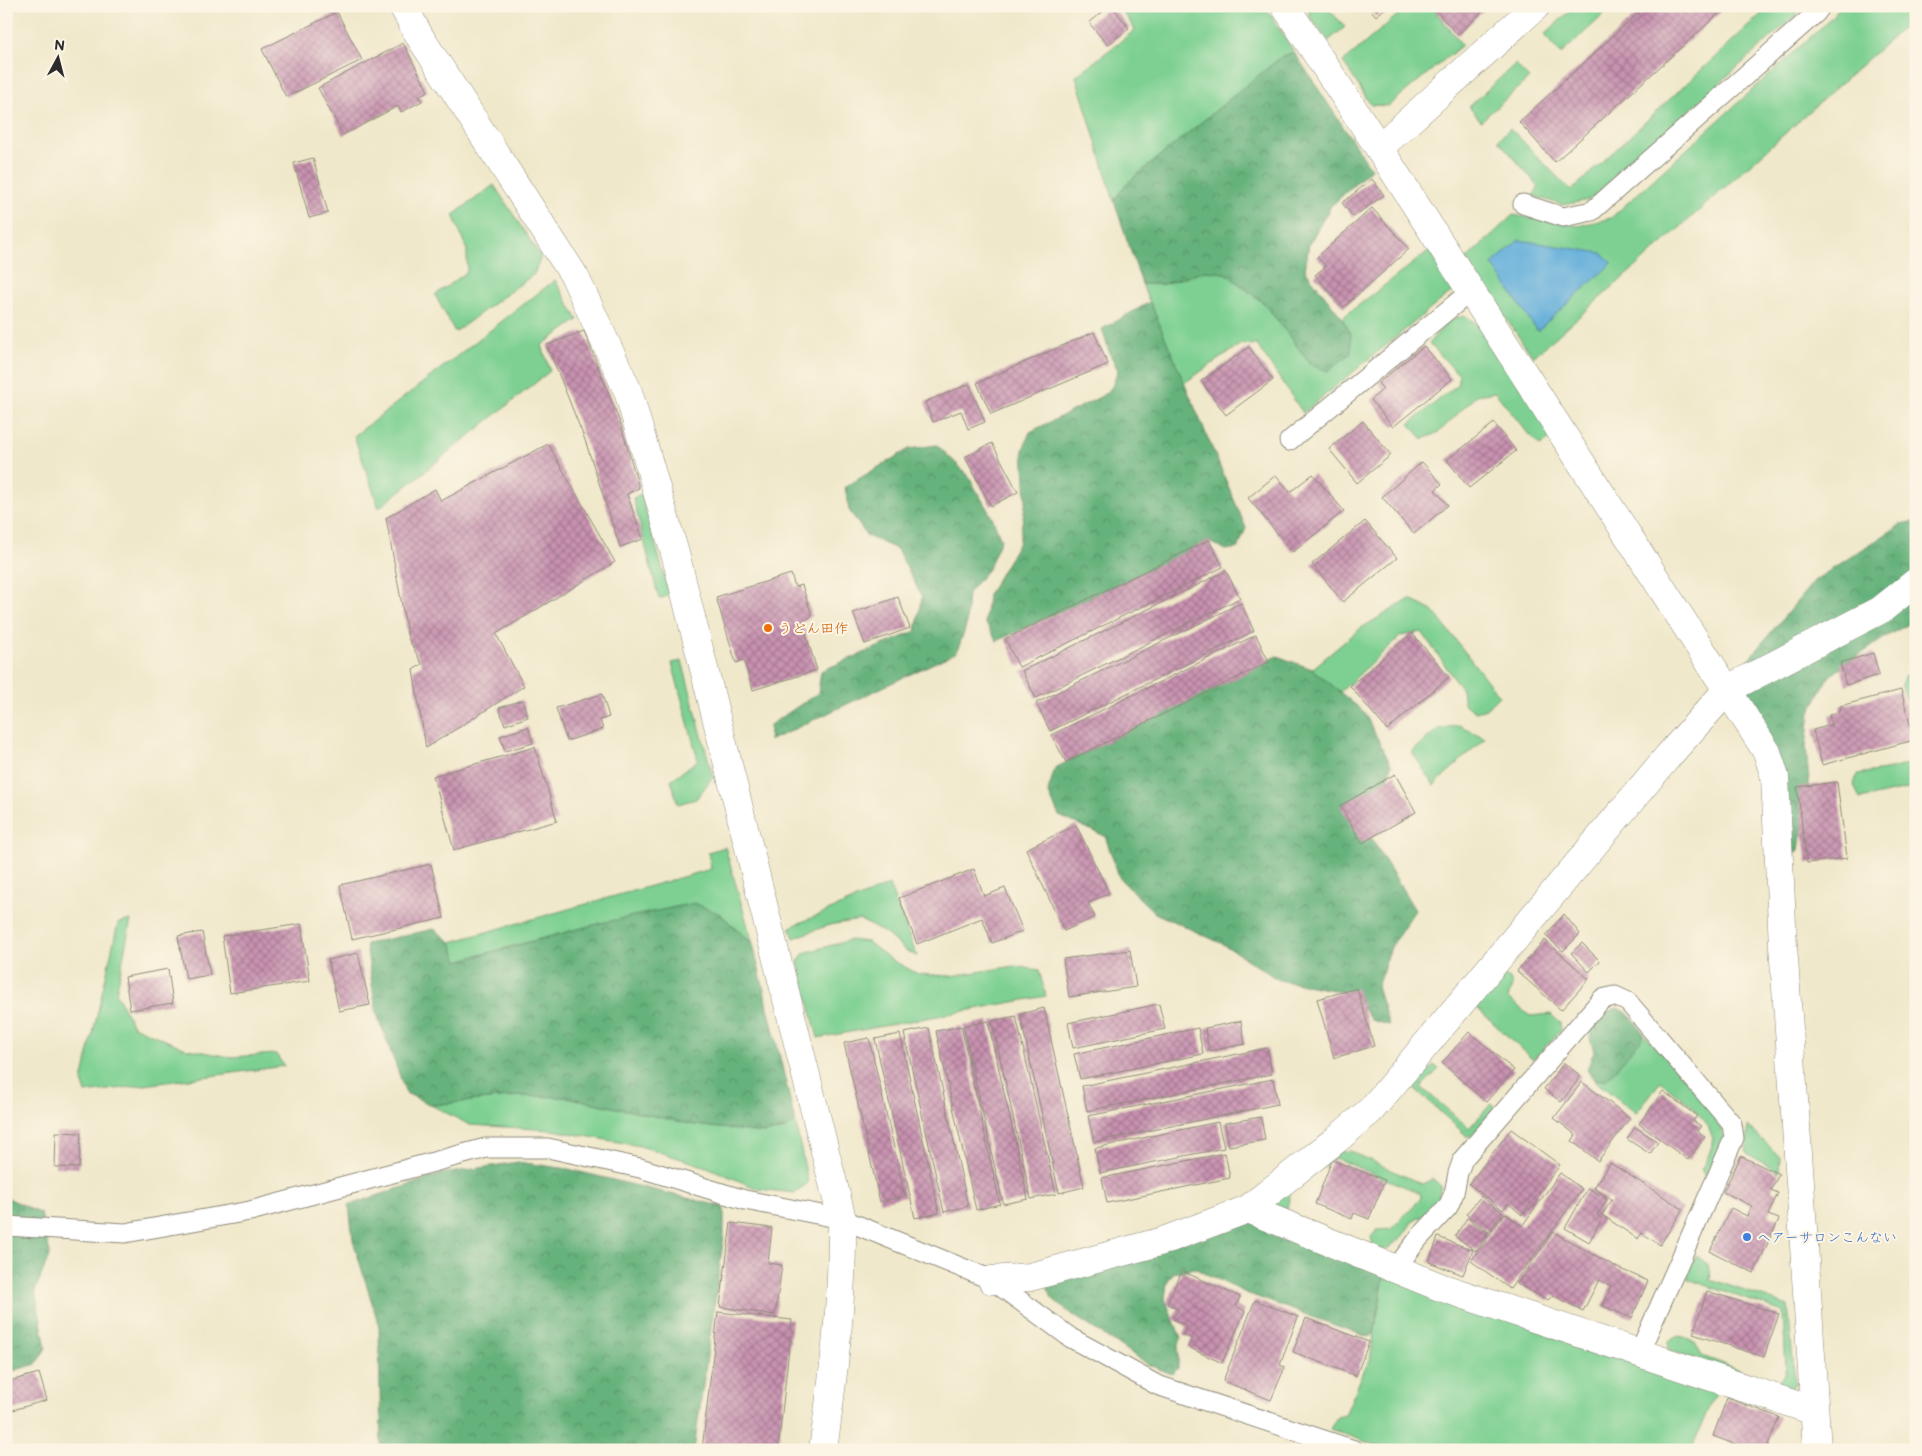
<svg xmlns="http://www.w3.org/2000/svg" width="1922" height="1456" font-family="'Balsamiq Sans','Klee One',sans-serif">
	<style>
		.green { fill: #7dd092; stroke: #547e5e }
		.forest { fill: url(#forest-crowns); stroke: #486e54 }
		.water { fill: #61adda; stroke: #466c82 }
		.building { fill: url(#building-cross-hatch) }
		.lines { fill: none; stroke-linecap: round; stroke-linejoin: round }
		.service-casing { stroke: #8e8a7a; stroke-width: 21 }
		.minor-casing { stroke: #8e8a7a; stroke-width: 29 }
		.service { stroke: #fff; stroke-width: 19 }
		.minor { stroke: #fff; stroke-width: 28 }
		.food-dot { fill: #e8710a; stroke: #fcf5e5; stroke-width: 2 }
		.shop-dot { fill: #3f7fe0; stroke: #fcf5e5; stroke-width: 2 }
		.labels { text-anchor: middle; stroke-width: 4; stroke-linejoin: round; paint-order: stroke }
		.food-label { font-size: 14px; fill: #c56008; stroke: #fcf5e5; text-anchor: start }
		.shop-label { font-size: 14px; fill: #366cbe; stroke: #fcf5e5; text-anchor: start }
	</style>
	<defs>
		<pattern id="forest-crowns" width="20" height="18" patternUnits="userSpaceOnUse" patternTransform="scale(1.25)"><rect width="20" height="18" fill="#66b27c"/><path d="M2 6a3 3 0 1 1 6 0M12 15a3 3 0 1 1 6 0" fill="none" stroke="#549166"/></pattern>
		<pattern id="building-cross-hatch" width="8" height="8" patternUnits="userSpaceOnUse" patternTransform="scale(1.25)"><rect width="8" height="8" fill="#c892b0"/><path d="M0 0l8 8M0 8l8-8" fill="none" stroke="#a3778f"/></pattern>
	</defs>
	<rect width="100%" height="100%" fill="#fcf5e5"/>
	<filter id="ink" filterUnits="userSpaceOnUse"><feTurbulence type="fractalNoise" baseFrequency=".02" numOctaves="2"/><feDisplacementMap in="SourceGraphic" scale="10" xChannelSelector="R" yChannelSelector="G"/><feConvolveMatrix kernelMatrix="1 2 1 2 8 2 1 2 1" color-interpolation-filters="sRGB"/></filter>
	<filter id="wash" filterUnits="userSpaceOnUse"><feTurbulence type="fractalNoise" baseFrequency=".0096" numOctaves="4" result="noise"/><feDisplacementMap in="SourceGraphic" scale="20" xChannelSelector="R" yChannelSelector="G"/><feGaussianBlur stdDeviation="1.12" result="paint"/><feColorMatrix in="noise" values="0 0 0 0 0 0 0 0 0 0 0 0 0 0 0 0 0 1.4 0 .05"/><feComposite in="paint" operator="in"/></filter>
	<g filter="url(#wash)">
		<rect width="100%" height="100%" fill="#f0e8ca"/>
		<g class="green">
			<polygon points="1131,6 1265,6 1294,52 1280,58 1125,185 1114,201 1076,76 1135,30 1123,12"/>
			<polygon points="1309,6 1326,6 1345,27 1328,41 1309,16"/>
			<polygon points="1408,6 1431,6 1462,45 1388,106 1371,105 1343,62"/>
			<polygon points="1575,6 1613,6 1561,54 1544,35"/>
			<polygon points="1770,6 1806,6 1589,200 1563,205 1533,196 1539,187 1498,140 1510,128 1571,191"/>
			<polygon points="1841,6 1916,6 1916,16 1666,240 1533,357 1465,260 1513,215 1578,226 1611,218 1826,23"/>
			<polygon points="1515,64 1529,78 1481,121 1469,107"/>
			<polygon points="494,185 541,257 534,274 455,332 435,295 467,272 467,250 453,215"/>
			<polygon points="1429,251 1455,289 1303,413 1257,345 1241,344 1184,383 1142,284 1163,284 1205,271 1225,273 1265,304 1311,365 1351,334 1342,318"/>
			<polygon points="555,280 578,320 542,345 550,371 379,508 354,436"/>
			<polygon points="1466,316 1483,329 1553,436 1541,446 1530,436 1495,392 1477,395 1439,432 1423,439 1409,424 1457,385 1459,375 1429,343 1450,319"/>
			<polygon points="641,494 670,595 659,599 633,498"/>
			<polygon points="1410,599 1433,611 1499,696 1486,709 1476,712 1464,704 1462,690 1422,632 1401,636 1340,692 1312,669 1361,628"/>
			<polygon points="682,661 713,777 696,799 678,804 671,780 698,760 672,663"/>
			<polygon points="1914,672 1916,675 1916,734 1902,685 1904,676"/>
			<polygon points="1459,725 1485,738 1434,785 1412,752 1438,729"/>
			<polygon points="1916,762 1916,787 1860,799 1854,785 1857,774 1891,769"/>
			<polygon points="725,847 753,944 720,914 601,923 457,961 451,942 711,869 708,852"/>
			<polygon points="889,885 917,956 906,951 885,933 860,920 829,925 794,938 790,927"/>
			<polygon points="131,920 116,993 133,1026 184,1048 229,1057 276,1054 284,1066 86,1093 82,1081 118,923"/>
			<polygon points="850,940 868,942 890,959 918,974 951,976 1015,966 1039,970 1046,996 818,1038 798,962 804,953"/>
			<polygon points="1502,975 1510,979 1512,986 1508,998 1530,1016 1551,1014 1560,1023 1561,1030 1533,1060 1476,1007"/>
			<path d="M1644 1034C1660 1051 1724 1117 1724 1137 1725 1151 1716 1164 1709 1176L1701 1170C1705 1163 1711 1152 1712 1144 1715 1119 1678 1096 1661 1081L1636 1113 1594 1080 1607 1079Z"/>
			<polygon points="1434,1065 1439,1069 1421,1087 1469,1128 1491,1104 1496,1107 1469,1138 1414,1088"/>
			<polygon points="518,1096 567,1097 695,1125 764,1133 784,1130 795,1121 808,1183 794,1193 758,1189 707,1167 640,1146 552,1130 470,1125 431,1105"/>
			<polygon points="1748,1126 1780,1157 1779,1172 1745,1152 1748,1144"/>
			<polygon points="1350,1151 1422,1184 1433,1179 1441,1186 1437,1201 1428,1213 1412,1222 1402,1237 1387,1249 1374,1249 1371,1237 1377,1230 1391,1229 1421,1198 1420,1193 1335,1158 1291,1188 1286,1215 1274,1206 1273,1196 1334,1152"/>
			<path d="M1696 1255C1705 1262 1713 1267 1710 1279L1788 1306 1795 1383 1788 1393 1669 1350 1668 1342 1678 1336 1695 1342 1702 1356 1774 1383 1782 1378 1786 1368 1783 1312 1688 1279V1272Z"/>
			<polygon points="1384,1276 1716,1390 1691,1450 1389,1450 1330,1429 1337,1417 1345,1415 1364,1371 1370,1360"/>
		</g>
		<g class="forest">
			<polygon points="1294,52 1371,169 1331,206 1309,244 1305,270 1342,318 1351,334 1351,353 1328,371 1311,365 1265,304 1225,273 1205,271 1163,284 1142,284 1114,201 1125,185 1281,57"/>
			<polygon points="1150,302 1246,528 1238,548 1226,550 1208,541 997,641 985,622 988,595 1019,542 1026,499 1023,450 1030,432 1102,396 1112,387 1118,370 1110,354 1102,329"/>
			<polygon points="937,445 967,474 993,519 1001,540 988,569 968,593 966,626 957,652 769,741 770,725 818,693 821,671 916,631 922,597 897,549 867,536 849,510 845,487 909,449"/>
			<polygon points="1916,520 1916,620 1887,636 1828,677 1810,712 1806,747 1809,781 1799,850 1787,860 1738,695 1741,668 1815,580 1900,525"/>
			<polygon points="1277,656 1312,669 1364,712 1391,765 1384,793 1367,831 1415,910 1391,947 1377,987 1389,1025 1371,1020 1355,994 1279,980 1223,944 1155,913 1120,879 1105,836 1059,816 1048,792 1055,768"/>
			<polygon points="694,903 720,914 753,944 795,1121 784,1130 764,1133 695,1125 567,1097 518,1096 431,1105 406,1093 376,1011 366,944 434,929 451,942 458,961 601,923"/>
			<polygon points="1617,1008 1628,1013 1644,1034 1640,1041 1607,1079 1594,1080 1587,1070 1594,1051 1590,1038 1591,1028 1607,1012"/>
			<polygon points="518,1162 568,1169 724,1207 724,1235 694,1450 381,1450 379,1326 353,1240 349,1205 442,1174"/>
			<polygon points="6,1197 41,1214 50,1253 35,1291 46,1348 36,1364 6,1373"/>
			<polygon points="1241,1217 1384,1276 1374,1334 1368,1337 1246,1293 1194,1268 1173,1273 1167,1282 1165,1299 1181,1338 1178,1349 1178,1368 1172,1374 1149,1365 1067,1311 1052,1298 1047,1287 1054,1277"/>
		</g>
		<polygon class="water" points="1519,240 1602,253 1612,263 1537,331 1492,264"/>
		<g id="blocks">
			<g class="building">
				<polygon points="1110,6 1112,6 1129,28 1108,45 1089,23"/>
				<polygon points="1368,6 1388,6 1376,16"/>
				<polygon points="1434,6 1488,6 1458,35 1433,8"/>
				<polygon points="1646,6 1727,6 1555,162 1519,122"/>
				<polygon points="337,12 362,60 286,97 262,49"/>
				<polygon points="403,43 428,91 419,96 422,101 401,112 398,106 343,135 318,88"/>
				<polygon points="313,158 328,213 309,218 294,163"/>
				<polygon points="1372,179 1384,195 1353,217 1342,203"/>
				<polygon points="1372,208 1409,249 1344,307 1315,275 1326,266 1317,257"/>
				<polygon points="584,331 621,425 639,488 627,494 643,539 620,547 585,440 547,345"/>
				<polygon points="1094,332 1108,364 991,414 977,383"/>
				<polygon points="1424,346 1452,379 1393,427 1371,400 1383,389 1378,383"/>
				<polygon points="1249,347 1273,380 1226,415 1201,381"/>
				<polygon points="969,384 985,422 968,429 961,411 933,422 925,402"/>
				<polygon points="1363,421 1391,455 1357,483 1329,449"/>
				<polygon points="1494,423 1516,451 1469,488 1447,460"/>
				<polygon points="992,443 1018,492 991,506 965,457"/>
				<polygon points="548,444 615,562 496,634 524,686 426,748 413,670 422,664 408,638 386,518 435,489 441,501"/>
				<polygon points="1422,462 1442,484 1435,490 1448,505 1414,534 1382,497"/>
				<polygon points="1313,474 1344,511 1293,552 1248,498 1276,475 1290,492"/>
				<polygon points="1365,521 1397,558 1343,602 1312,564"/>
				<polygon points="1209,540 1223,567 1019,667 1005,639"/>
				<polygon points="1226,571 1240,598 1036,698 1022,671"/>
				<polygon points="791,574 795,587 802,585 812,616 802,622 817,670 753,690 744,660 736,663 716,597"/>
				<polygon points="898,597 910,628 865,644 853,613"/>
				<polygon points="1241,603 1254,631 1050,731 1036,703"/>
				<polygon points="1412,633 1449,677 1387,730 1350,686"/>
				<polygon points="1256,635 1269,662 1066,762 1051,735"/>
				<polygon points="1873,653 1879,675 1846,685 1840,663"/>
				<polygon points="1901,690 1914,740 1822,765 1813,730 1831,725 1829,715 1841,711 1840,706"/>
				<polygon points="602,694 609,717 600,720 603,729 567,741 556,708"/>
				<polygon points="522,700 528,717 505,725 499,708"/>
				<polygon points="528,727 533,743 505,751 500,736"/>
				<polygon points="535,747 557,821 454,850 433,776"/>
				<polygon points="1395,774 1416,812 1362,843 1340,806"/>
				<polygon points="1837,782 1847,858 1807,863 1797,787"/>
				<polygon points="1076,825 1109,893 1088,903 1095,917 1064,931 1026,849"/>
				<polygon points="431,864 444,918 352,939 340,885"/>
				<polygon points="974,869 984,896 1005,888 1023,931 992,943 982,918 917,944 899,898"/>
				<polygon points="1564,914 1580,934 1563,951 1546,936"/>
				<polygon points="301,924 310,981 230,993 222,936"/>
				<polygon points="202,932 210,975 186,979 178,936"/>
				<polygon points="1545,940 1589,979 1561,1010 1517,971"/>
				<polygon points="1582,943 1600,961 1589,972 1571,953"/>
				<polygon points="1130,950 1136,987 1069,997 1063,959"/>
				<polygon points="358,953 370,1005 339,1011 328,960"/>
				<polygon points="168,969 173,1003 130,1010 125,977"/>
				<polygon points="1357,988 1374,1046 1334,1058 1317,999"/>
				<polygon points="1159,1004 1165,1029 1073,1048 1068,1023"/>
				<polygon points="1044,1008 1084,1187 1059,1193 1020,1014"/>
				<polygon points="1016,1016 1056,1194 1031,1199 992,1021"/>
				<polygon points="988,1021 1028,1199 1003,1204 963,1026"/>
				<polygon points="1241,1021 1245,1044 1209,1051 1205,1028"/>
				<polygon points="961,1026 1000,1204 976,1210 936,1031"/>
				<polygon points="929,1028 968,1206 944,1212 904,1033"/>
				<polygon points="1198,1028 1203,1054 1080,1079 1074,1054"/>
				<polygon points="1469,1032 1514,1070 1486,1102 1442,1063"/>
				<polygon points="900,1034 939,1213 915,1218 875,1039"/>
				<polygon points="869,1038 905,1196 880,1202 844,1043"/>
				<polygon points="1267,1048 1272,1074 1087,1111 1082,1086"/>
				<polygon points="1564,1063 1581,1076 1561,1102 1544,1089"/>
				<polygon points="1273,1079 1278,1104 1094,1142 1088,1116"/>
				<polygon points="1582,1082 1630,1118 1598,1161 1572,1141 1576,1135 1554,1118"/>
				<polygon points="1663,1091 1697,1116 1693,1121 1701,1126 1697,1131 1705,1137 1688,1160 1639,1124"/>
				<polygon points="1261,1117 1265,1140 1229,1146 1225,1123"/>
				<polygon points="1218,1122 1224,1148 1100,1173 1095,1148"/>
				<polygon points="1635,1127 1658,1142 1650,1154 1627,1139"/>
				<polygon points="1511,1129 1560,1165 1522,1215 1508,1203 1503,1210 1469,1184"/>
				<polygon points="56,1132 81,1133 79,1168 55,1167"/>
				<polygon points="1225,1153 1230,1178 1107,1203 1102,1178"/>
				<polygon points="1741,1156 1779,1174 1771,1190 1778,1193 1768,1215 1779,1219 1754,1273 1710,1251 1731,1208 1747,1216 1752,1206 1723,1192"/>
				<polygon points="1332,1160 1385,1180 1369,1219 1354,1213 1352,1219 1315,1204"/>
				<polygon points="1610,1163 1683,1209 1660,1245 1642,1233 1638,1239 1602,1215 1612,1200 1594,1188"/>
				<polygon points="1560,1173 1582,1189 1510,1289 1471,1261 1505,1213 1522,1226"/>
				<polygon points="1588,1188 1607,1199 1597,1215 1602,1219 1589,1242 1565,1228"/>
				<polygon points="1481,1196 1503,1213 1489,1232 1466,1214"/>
				<polygon points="1467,1218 1488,1233 1476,1251 1455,1236"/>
				<polygon points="731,1223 772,1228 768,1263 782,1265 775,1315 720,1307"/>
				<polygon points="1553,1232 1618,1268 1648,1281 1632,1318 1603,1306 1611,1286 1599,1280 1583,1311 1553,1295 1548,1300 1517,1284"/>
				<polygon points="1438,1237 1473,1250 1463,1275 1429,1262"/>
				<polygon points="1182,1271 1240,1297 1236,1306 1245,1311 1222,1363 1188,1347 1192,1339 1183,1335 1187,1326 1173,1319 1178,1309 1167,1304"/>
				<polygon points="1707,1291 1779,1314 1764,1357 1693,1334"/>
				<polygon points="1255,1300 1298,1317 1280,1365 1285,1367 1271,1400 1223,1381"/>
				<polygon points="718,1312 792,1320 778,1450 702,1450"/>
				<polygon points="1306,1318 1369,1342 1356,1376 1293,1352"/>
				<polygon points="39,1373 47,1400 6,1412 6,1382"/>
				<polygon points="1727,1398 1779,1417 1766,1450 1750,1450 1713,1436"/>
			</g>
		</g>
	</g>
	<g filter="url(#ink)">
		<use href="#blocks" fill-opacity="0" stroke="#8e8a7a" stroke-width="1"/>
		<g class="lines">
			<g class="service-casing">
				<g id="service">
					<polyline points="1523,204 1563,217 1592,211 1816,13 1821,6"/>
					<polyline points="1289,441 1471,291"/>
					<polyline points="6,1226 125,1233 250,1211 486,1148 548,1148 640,1168 745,1200 842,1219 992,1280 1071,1338 1157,1385 1354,1450"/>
					<polyline points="1395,1269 1419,1238 1448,1207 1454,1193 1458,1173 1463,1159 1602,999 1615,996 1628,1002 1732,1124 1734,1138 1639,1353"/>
				</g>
			</g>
			<g class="minor-casing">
				<g id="minor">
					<path d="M403 6 420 37 575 277 628 391 676 557 842 1219C843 1298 834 1372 823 1450"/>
					<polyline points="1285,6 1379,148 1767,752 1775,777 1783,946 1800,1182 1817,1450"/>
					<polyline points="1379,148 1536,6"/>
					<polyline points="1248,1209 1440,1287 1814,1411"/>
					<polyline points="992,1280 1030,1277 1163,1241 1248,1209 1337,1139 1371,1110 1670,754 1728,689 1882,609 1916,582"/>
				</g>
			</g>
			<use href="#service" class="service"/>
			<use href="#minor" class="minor"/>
		</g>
	</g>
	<circle class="food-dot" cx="768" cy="628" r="5"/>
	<circle class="shop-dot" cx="1747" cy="1237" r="5"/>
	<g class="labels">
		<g class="food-label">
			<text x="778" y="633">うどん田作</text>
		</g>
		<g class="shop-label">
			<text x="1757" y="1242">ヘアーサロンこんない</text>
		</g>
	</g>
	<rect width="1922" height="1456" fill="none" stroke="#fcf5e5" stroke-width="25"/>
	<g transform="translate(58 58) rotate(7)" stroke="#fcf5e5" stroke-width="4" paint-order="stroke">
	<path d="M0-4L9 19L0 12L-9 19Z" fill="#2b2b2b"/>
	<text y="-8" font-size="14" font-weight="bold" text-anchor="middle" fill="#2b2b2b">N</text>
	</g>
</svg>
